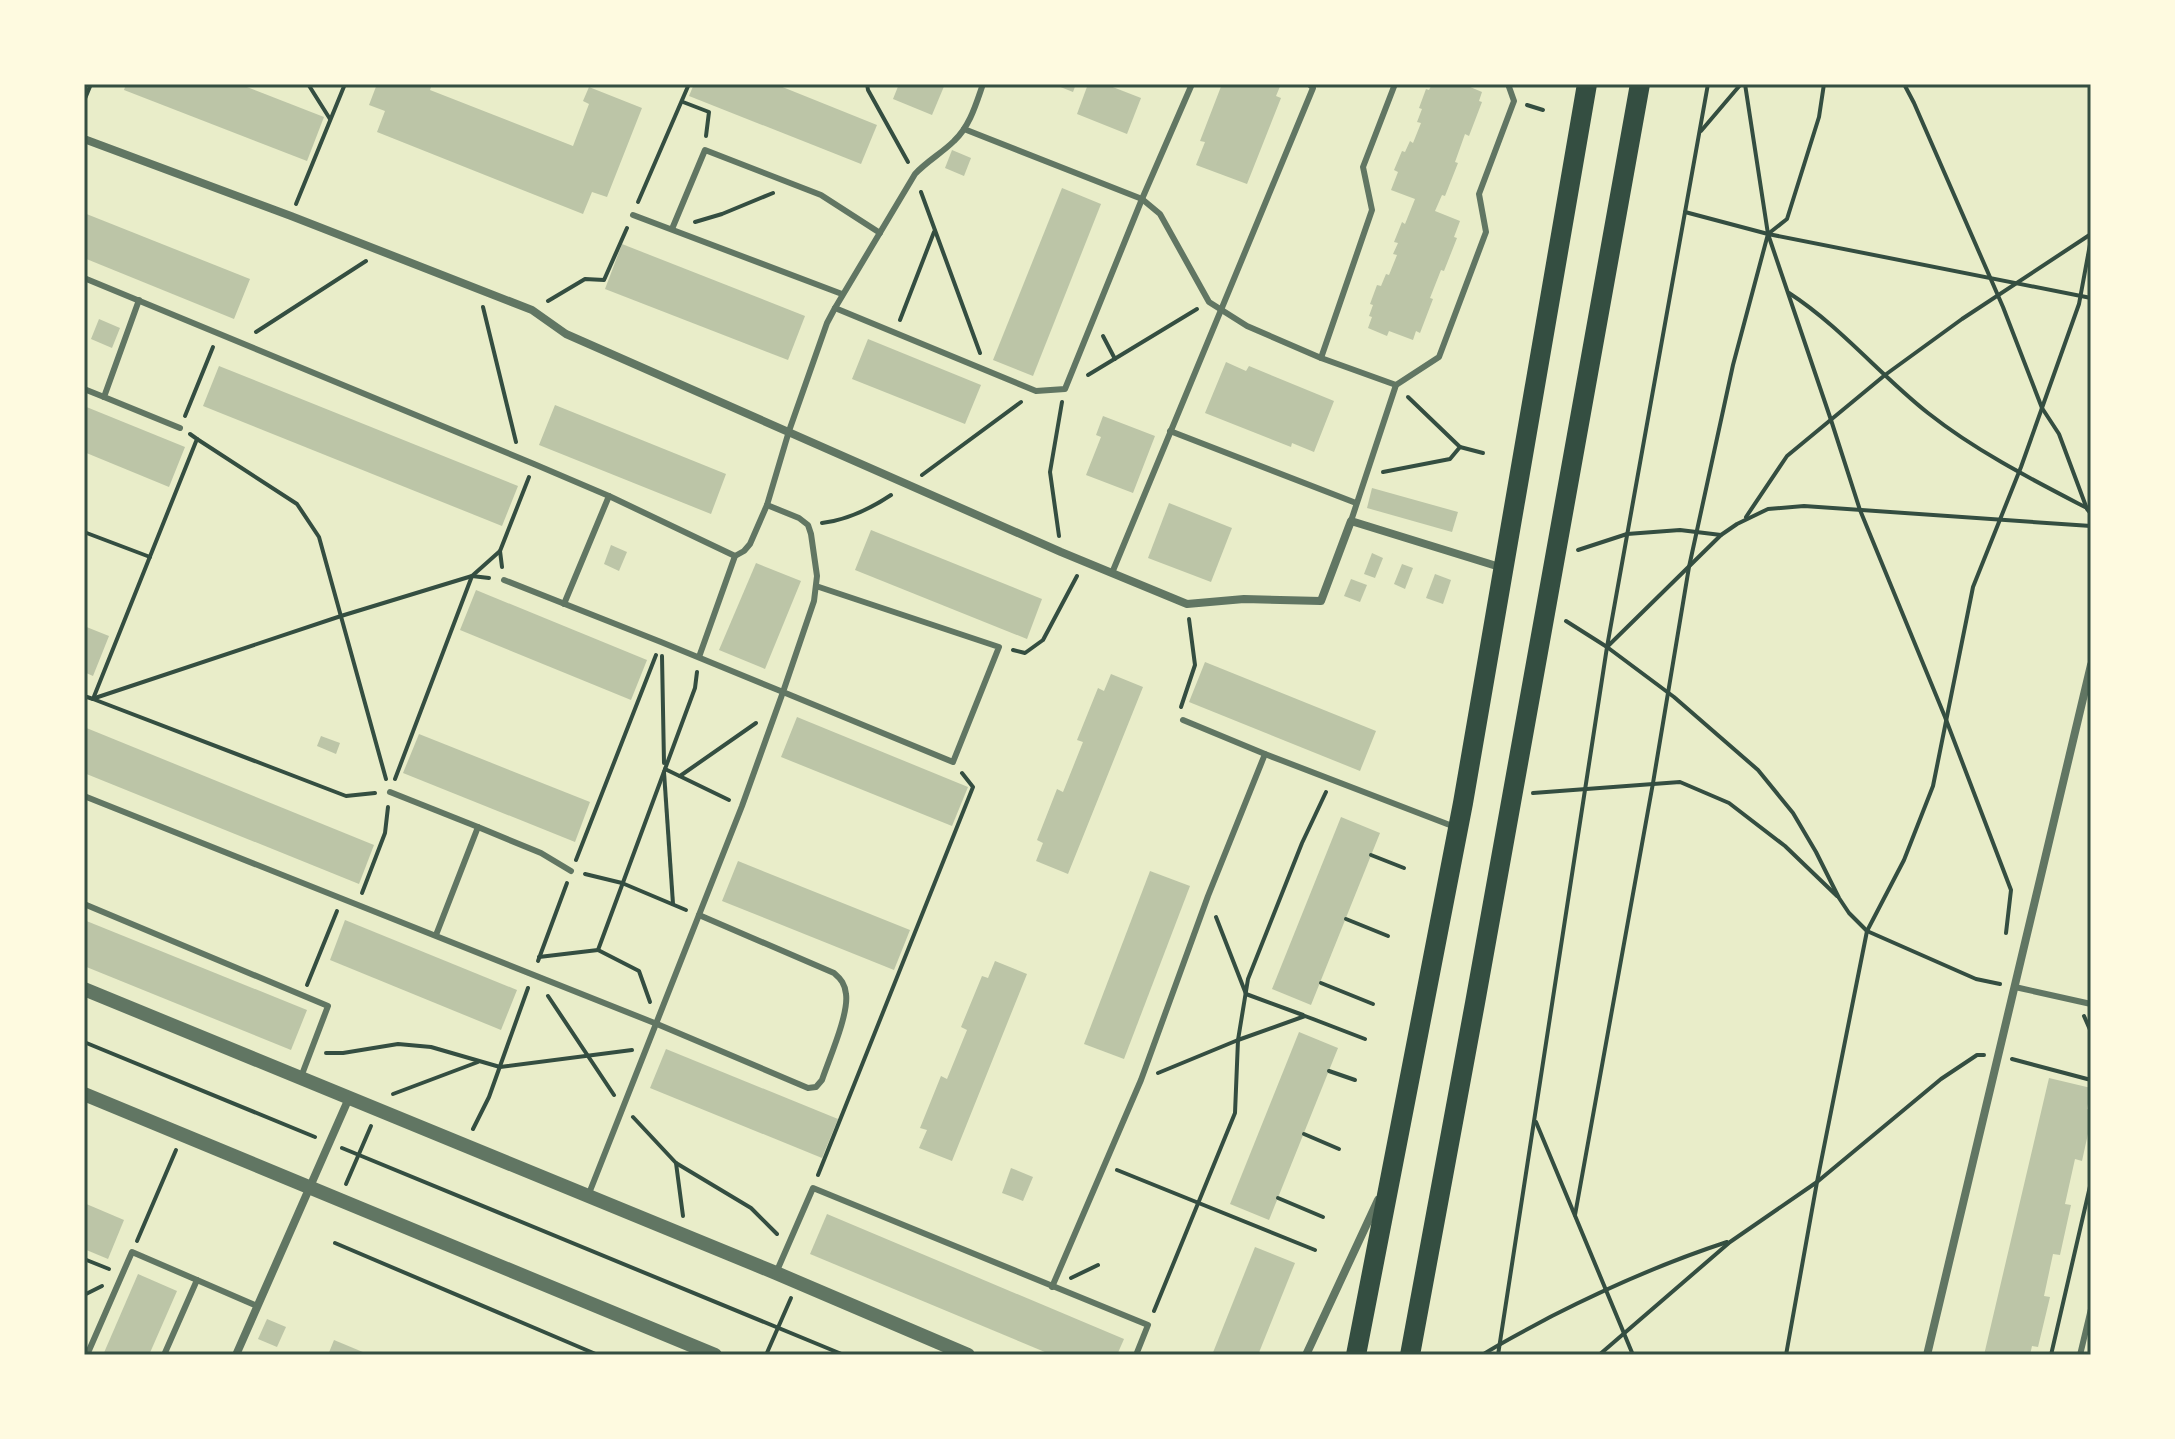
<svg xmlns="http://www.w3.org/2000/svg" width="2175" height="1439" font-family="'Nunito Sans',sans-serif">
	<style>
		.building { fill: #bcc5a7 }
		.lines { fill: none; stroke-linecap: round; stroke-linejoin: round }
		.path { stroke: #344e41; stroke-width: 4 }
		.service { stroke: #617663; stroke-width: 6 }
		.minor { stroke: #617663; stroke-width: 8 }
		.tertiary { stroke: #617663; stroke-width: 14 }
		.primary { stroke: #344e41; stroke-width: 20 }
		.neatline { fill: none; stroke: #344e41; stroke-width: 3 }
	</style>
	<rect width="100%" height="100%" fill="#e9edc9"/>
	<g class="building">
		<polygon points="126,84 239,84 324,117 307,161 124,90"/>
		<polygon points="377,84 432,84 430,90 573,146 589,104 583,101 589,87 642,108 607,197 592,192 583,214 377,132 385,111 369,105"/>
		<polygon points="694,84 775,84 877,125 861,164 689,96"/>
		<polygon points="899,84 945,84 932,115 893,99"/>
		<polygon points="1053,84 1076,84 1073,92"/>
		<polygon points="1088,84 1105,84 1141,98 1127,134 1077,114"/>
		<polygon points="1222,84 1281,84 1276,96 1281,98 1247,184 1196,165 1205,142 1200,141"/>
		<polygon points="1432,84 1463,84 1482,92 1479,101 1482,102 1469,136 1465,134 1455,162 1458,163 1445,196 1442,195 1435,211 1460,221 1454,237 1457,238 1444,271 1441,270 1430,298 1433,299 1420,333 1416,331 1413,340 1389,331 1387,336 1368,328 1372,317 1369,316 1373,305 1370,304 1377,285 1381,286 1386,274 1389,275 1397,255 1393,254 1398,243 1394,242 1402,222 1405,224 1415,199 1391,190 1398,172 1394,170 1402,151 1405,152 1410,141 1413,143 1421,123 1417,122 1422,109 1419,108 1426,89 1429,90"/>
		<polygon points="952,150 971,158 964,176 945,168"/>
		<polygon points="1062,188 1101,204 1033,376 993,360"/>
		<polygon points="84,213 250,279 234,319 84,258"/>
		<polygon points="622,244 805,316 788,360 605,289"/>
		<polygon points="99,319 120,328 112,348 91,339"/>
		<polygon points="868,339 981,385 965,424 852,379"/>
		<polygon points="1226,362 1246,371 1249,366 1334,401 1314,452 1292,443 1291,447 1205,413"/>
		<polygon points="219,366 518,486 502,526 203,406"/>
		<polygon points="555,405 726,474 711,514 539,445"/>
		<polygon points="84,406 185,447 169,487 84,452"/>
		<polygon points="1103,416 1155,436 1133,493 1086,475 1101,437 1096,435"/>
		<polygon points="1372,488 1458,512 1452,532 1367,508"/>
		<polygon points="1169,503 1232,528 1211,582 1148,558"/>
		<polygon points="871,530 1042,599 1027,639 855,570"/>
		<polygon points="611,545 627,552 619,571 604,564"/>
		<polygon points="1372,553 1383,558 1375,578 1364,574"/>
		<polygon points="756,563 801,581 765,669 719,650"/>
		<polygon points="1402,564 1413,568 1405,589 1394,584"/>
		<polygon points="1435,574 1451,580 1443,604 1426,598"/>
		<polygon points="1351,579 1367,585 1360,602 1344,596"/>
		<polygon points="476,590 647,660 631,700 460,630"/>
		<polygon points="84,626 109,636 93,676 84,672"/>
		<polygon points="1205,662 1376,731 1360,771 1189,702"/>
		<polygon points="1111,674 1143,687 1068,874 1036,861 1043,843 1037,840 1057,789 1063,792 1083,742 1077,740 1098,688 1104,691"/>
		<polygon points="797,717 968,787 952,826 781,757"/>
		<polygon points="84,727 374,845 359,884 84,773"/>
		<polygon points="419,734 590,802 575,842 403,773"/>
		<polygon points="321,736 340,743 336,754 317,746"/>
		<polygon points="1341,817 1380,833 1311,1005 1272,989"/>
		<polygon points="738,861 910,930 894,970 722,901"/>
		<polygon points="1150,871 1190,886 1124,1059 1084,1044"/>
		<polygon points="84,920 307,1010 291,1050 84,966"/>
		<polygon points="345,920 517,990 501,1030 330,960"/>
		<polygon points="995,961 1027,974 952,1161 919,1148 927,1130 920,1128 941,1076 947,1079 967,1030 961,1027 982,976 988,978"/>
		<polygon points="1299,1032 1338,1048 1269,1220 1230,1204"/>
		<polygon points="666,1049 838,1119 822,1158 650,1088"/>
		<polygon points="2049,1078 2091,1088 2087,1109 2091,1110 2091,1120 2082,1161 2075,1159 2065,1204 2071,1205 2060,1255 2053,1254 2044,1296 2050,1297 2038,1347 2032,1346 2030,1355 1984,1355"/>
		<polygon points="1011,1168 1033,1177 1023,1201 1002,1193"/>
		<polygon points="84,1203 124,1220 108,1259 84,1249"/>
		<polygon points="827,1214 1124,1339 1117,1355 1052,1355 810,1254"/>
		<polygon points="1255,1247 1295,1263 1258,1355 1212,1355"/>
		<polygon points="138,1274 177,1291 149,1355 103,1355"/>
		<polygon points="267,1319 286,1327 277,1347 258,1339"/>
		<polygon points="334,1340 370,1355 328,1355"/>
	</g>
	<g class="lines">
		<g class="path">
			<polyline points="308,84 330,119"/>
			<polyline points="867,84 868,90 908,162"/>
			<polyline points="1745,84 1768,234 1831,420 1860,510 1945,717 2011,890 2006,933"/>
			<polyline points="1904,84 1914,103 2003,307 2042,408 2059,434 2087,509 2091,514"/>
			<polyline points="84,101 91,84"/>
			<polyline points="683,102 709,112 706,136"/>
			<polyline points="1527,105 1543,110"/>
			<polyline points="1701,131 1741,84"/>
			<polyline points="921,192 980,353"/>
			<polyline points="638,202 689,84"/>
			<polyline points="296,204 345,84"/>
			<polyline points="1685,212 1768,234 2091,298"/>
			<polyline points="695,222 722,214 773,193"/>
			<path d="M1789 293C1840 326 1880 375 1928 413 1976 451 2031 479 2085 507"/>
			<polyline points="548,301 585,279 604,280 627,228"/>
			<polyline points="483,307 516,442"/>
			<polyline points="900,320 934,232"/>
			<polyline points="256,332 366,261"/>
			<polyline points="1103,336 1115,359"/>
			<polyline points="1088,375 1197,309"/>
			<polyline points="185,416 213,347"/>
			<polyline points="197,439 297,504 319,537 386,779"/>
			<polyline points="1460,447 1483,453"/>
			<polyline points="1383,472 1450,459 1460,447 1408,397"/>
			<polyline points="922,475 1021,402"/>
			<polyline points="1746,517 1787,456 1885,375 1962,319 2091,234"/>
			<path d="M822 523C847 520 870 509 891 495"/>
			<polyline points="84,532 150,557"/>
			<polyline points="1059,536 1050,472 1062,402"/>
			<polyline points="1578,550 1627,534 1680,530 1721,535"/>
			<polyline points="502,567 500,551 529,477"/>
			<polyline points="1566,621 1607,647 1674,697 1758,770 1793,813 1816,852 1839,898 1849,913 1867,931 1976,979 2000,984"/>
			<polyline points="1609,645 1721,535 1737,524 1768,509 1804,506 2091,526"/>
			<polyline points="1013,650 1025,653 1043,640 1077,576"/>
			<polyline points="662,656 664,763"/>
			<polyline points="84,696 93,699 197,439 190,434"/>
			<polyline points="95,698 341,616 472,576 500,551"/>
			<polyline points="93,699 346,796 375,793"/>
			<polyline points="1181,707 1195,665 1189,619"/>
			<polyline points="665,769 729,800"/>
			<polyline points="664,772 673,904"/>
			<polyline points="680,776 756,723"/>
			<polyline points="395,779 472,576 489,578"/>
			<polyline points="1533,793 1680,782 1729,803 1785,846 1837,896"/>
			<polyline points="1371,855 1404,868"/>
			<polyline points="576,860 656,655"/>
			<polyline points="585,874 622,883 686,910"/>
			<polyline points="362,893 385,833 388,807"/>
			<polyline points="1216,917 1246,994 1303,1015"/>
			<polyline points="1346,919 1388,936"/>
			<polyline points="598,950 639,971 650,1002"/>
			<polyline points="539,957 598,950 695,688 697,672"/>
			<polyline points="538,961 567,883"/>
			<polyline points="1321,983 1373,1004"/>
			<polyline points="307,985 337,911"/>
			<polyline points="548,996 614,1095"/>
			<polyline points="2084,1016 2091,1032"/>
			<polyline points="84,1042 315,1137"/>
			<polyline points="326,1053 343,1053 398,1044 431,1047 500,1067 632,1050"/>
			<polyline points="2012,1059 2091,1080"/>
			<polyline points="1329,1071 1355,1080"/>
			<polyline points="1158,1073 1238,1040 1305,1016 1365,1039"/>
			<polyline points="393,1094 478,1062"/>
			<polyline points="633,1117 676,1163 751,1208 777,1234"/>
			<polyline points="1536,1122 1633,1355"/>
			<polyline points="473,1129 489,1097 528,988"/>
			<polyline points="1304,1134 1339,1149"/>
			<polyline points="342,1148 844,1355"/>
			<polyline points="676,1163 683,1216"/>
			<polyline points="1117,1170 1315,1250"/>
			<polyline points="818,1175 973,787 962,773"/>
			<polyline points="346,1184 371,1126"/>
			<polyline points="1278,1198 1323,1217"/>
			<polyline points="1575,1215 1653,783 1689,567 1733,365 1768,234 1787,219 1819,117 1824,84"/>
			<polyline points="137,1241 176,1150"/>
			<polyline points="335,1243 598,1355"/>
			<polyline points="84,1259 109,1269"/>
			<polyline points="1071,1278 1098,1265"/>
			<polyline points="84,1295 102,1286"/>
			<polyline points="1154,1311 1235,1113 1238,1040 1248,979 1302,843 1326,792"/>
			<polyline points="766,1355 791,1298"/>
			<path d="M1482 1355C1504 1341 1528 1329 1552 1316 1609 1287 1666 1262 1727 1242"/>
			<polyline points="1498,1355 1607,647 1708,84"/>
			<polyline points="1599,1355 1730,1242 1817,1182 1941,1079 1977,1055 1984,1055"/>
			<polyline points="1786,1355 1817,1182 1867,931 1904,860 1933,786 1973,587 2021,467 2079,304 2091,239"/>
			<polyline points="2051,1355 2091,1182"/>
		</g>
		<g class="service">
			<polyline points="964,129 1142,199 1160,214 1209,302 1247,326 1321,358 1396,385"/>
			<polyline points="633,215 842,294"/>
			<polyline points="672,229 705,150 821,195 880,233"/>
			<polyline points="84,278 534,464 609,496 735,556"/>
			<polyline points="139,300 104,397 180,428"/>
			<polyline points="835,308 1036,391 1065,389 1142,199 1192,84"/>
			<polyline points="1321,358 1372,210 1363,167 1395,84"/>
			<polyline points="84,389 104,397"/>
			<polyline points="1170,431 1356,503"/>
			<polyline points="767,505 799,518 808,525 811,534 817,576 814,601 783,692 953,762 999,647 816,586"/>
			<polyline points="1351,521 1396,385 1439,357 1486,232 1479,194 1514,101 1508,84"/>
			<polyline points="1112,573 1313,88 1309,84"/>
			<polyline points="504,580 661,642 783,692 742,806 588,1196"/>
			<polyline points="564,604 609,496"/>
			<path d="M699 657 735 556 744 551 750 544 767 505 789 431 827 323 835 308 915 174C927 161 942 153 954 141 970 126 976 104 983 84"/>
			<polyline points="1183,720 1265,754 1455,827"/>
			<polyline points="390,792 478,827"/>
			<path d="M84 796 657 1024 808 1088 816 1087 822 1080C829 1059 849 1014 846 994 845 984 841 979 834 973L699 915"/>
			<polyline points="84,904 328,1006 301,1077"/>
			<polyline points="436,935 478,827 541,853 571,871"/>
			<polyline points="2015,987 2091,1004"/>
			<polyline points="776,1273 813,1188 1148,1325 1136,1355"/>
			<polyline points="1052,1287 1141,1080 1208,896 1265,754"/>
			<polyline points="87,1355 132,1252 197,1280"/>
			<polyline points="164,1355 197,1280 257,1306"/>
			<polyline points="2080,1355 2091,1309"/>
		</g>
		<g class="minor">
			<polyline points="84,139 291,216 532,310 566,334 1061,552 1187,604 1244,599 1321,601 1351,521 1503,568"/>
			<polyline points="236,1355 349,1098"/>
			<polyline points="1306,1355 1378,1200"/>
			<polyline points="1927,1355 2091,665"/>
		</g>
		<g class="tertiary">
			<polyline points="84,989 776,1273 968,1355"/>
			<polyline points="84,1094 715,1355"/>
		</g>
		<g class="primary">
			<polyline points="1356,1355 1463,803 1587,84"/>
			<polyline points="1410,1355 1475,1003 1640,84"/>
		</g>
	</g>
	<rect width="2175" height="1439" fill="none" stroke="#fefae0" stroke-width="172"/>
	<rect x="86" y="86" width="2003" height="1267" class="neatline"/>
</svg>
